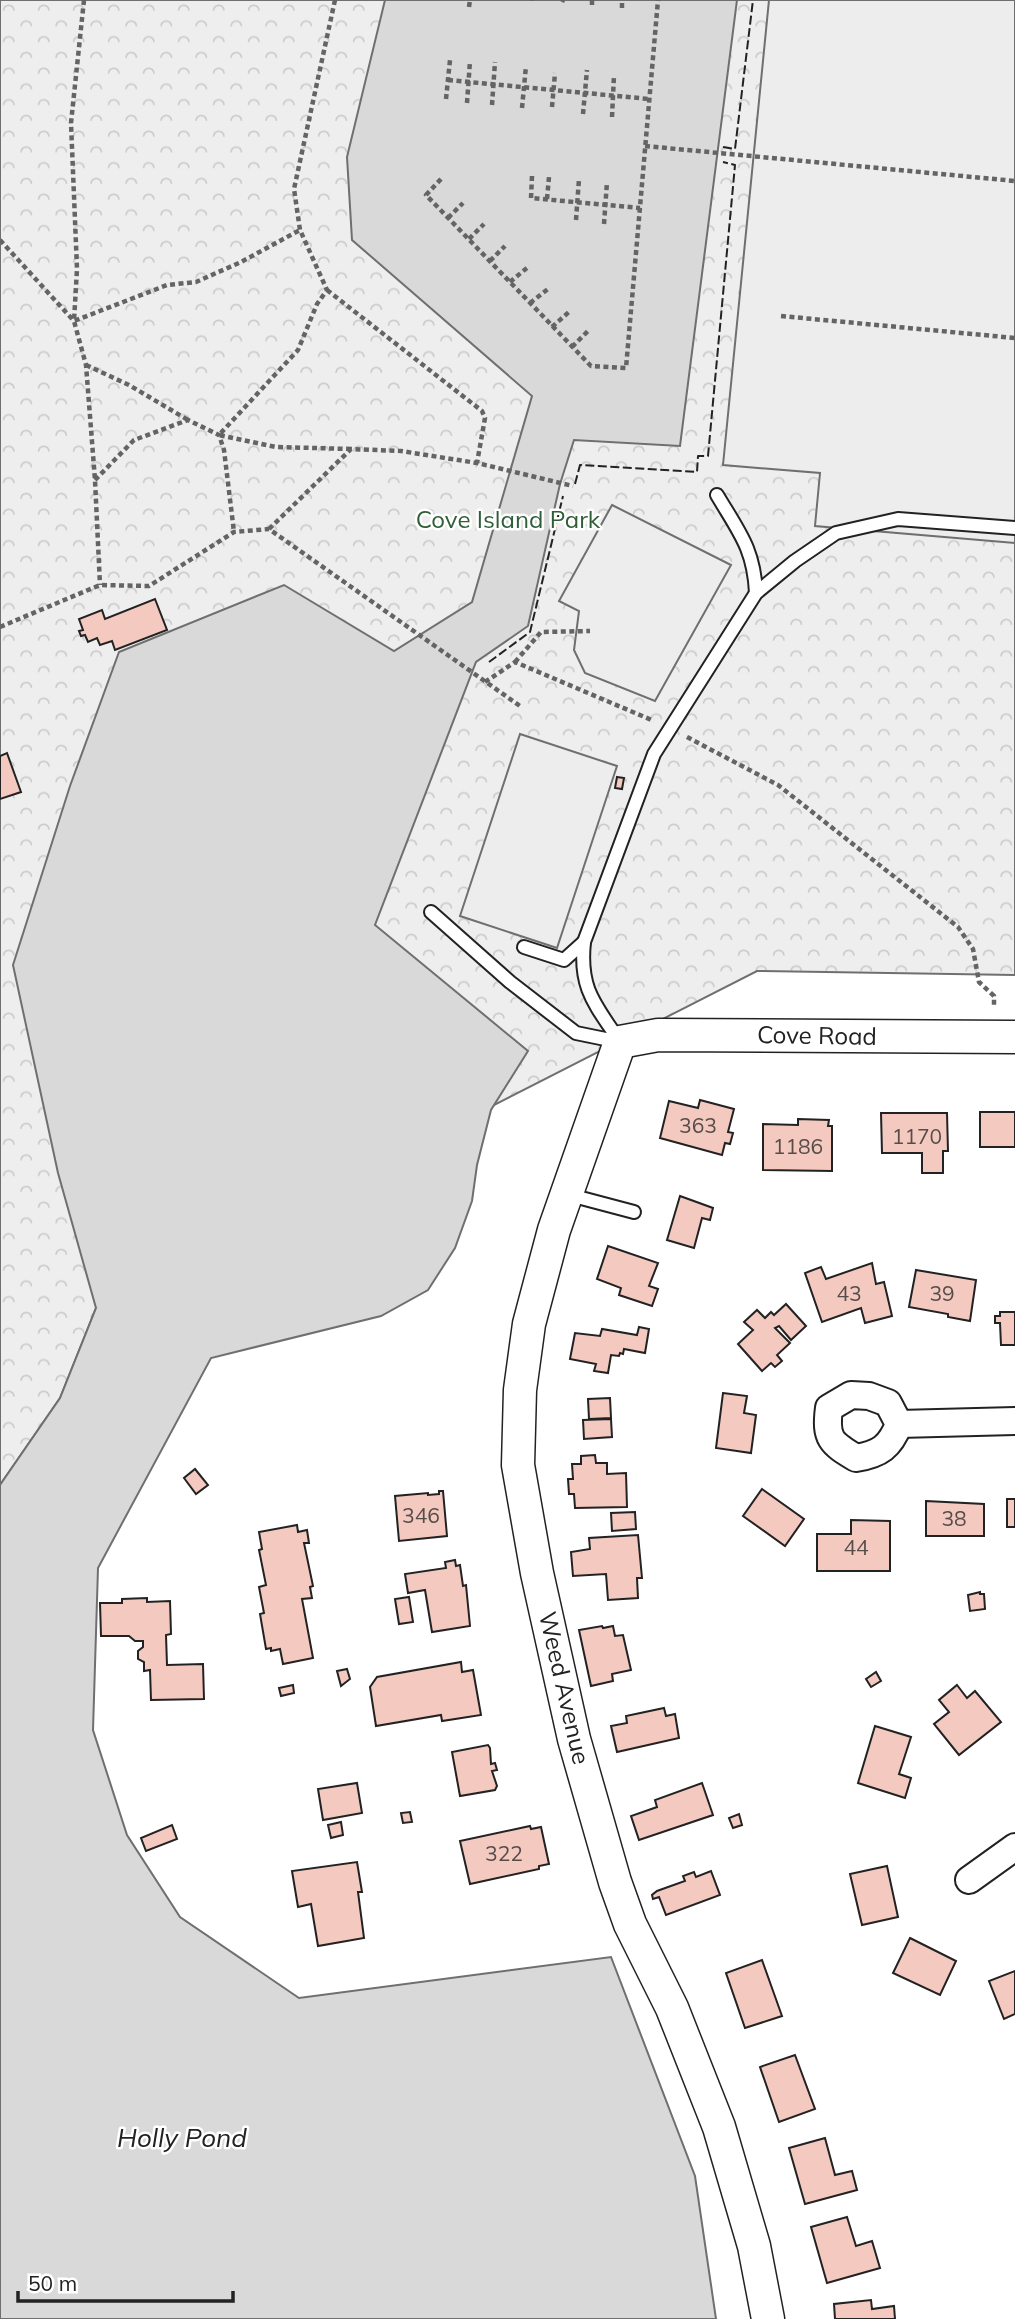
<svg xmlns="http://www.w3.org/2000/svg" width="1015" height="2319" font-family="Mulish,sans-serif">
	<style>
		.park { fill: url(#park-crowns); stroke: #6f6f6f; stroke-width: 2 }
		.parking { fill: #ededed; stroke: #6f6f6f; stroke-width: 2 }
		.water { fill: #d9d9d9; stroke: #6f6f6f; stroke-width: 2 }
		.building { fill: #f3c9c0; stroke: #222; stroke-width: 2 }
		.lines { fill: none; stroke-linecap: round; stroke-linejoin: round }
		.service-casing { stroke: #222; stroke-width: 16 }
		.minor-casing { stroke: #222; stroke-width: 30 }
		.tertiary-casing { stroke: #222; stroke-width: 35 }
		.path { stroke: #646464; stroke-width: 4.5; stroke-dasharray: 5 3.5; stroke-linecap: butt }
		.service { stroke: #fff; stroke-width: 12 }
		.minor { stroke: #fff; stroke-width: 26 }
		.tertiary { stroke: #fff; stroke-width: 32 }
		.fence { stroke: #222; stroke-width: 2; stroke-dasharray: 9 3.5; stroke-linecap: butt }
		.labels { text-anchor: middle; stroke-width: 5; stroke-linejoin: round; paint-order: stroke }
		.number-label { font-size: 21px; fill: #564c4a }
		.park-label { font-size: 24px; fill: #2f5e38; stroke: #fff }
		.street-label { font-size: 24px; fill: #222; stroke: #fff }
		.water-label { font-size: 26px; font-style: italic; fill: #222; stroke: #fff }
	</style>
	<defs>
		<pattern id="park-crowns" width="20" height="18" patternUnits="userSpaceOnUse" patternTransform="scale(1.75)"><rect width="20" height="18" fill="#eee"/><path d="M2 6a3 3 0 1 1 6 0M12 15a3 3 0 1 1 6 0" fill="none" stroke="#ccc"/></pattern>
	</defs>
	<rect width="100%" height="100%" fill="#fff"/>
	<polygon class="park" points="0,0 1015,0 1015,975 757,971 96,1308 60,1398 0,1485"/>
	<g class="parking">
		<polygon points="769,0 1015,0 1015,543 815,526 820,473 723,465"/>
		<polygon points="612,505 731,565 655,701 585,673 574,650 579,611 559,601"/>
		<polygon points="520,734 617,766 557,948 460,916"/>
	</g>
	<polygon class="water" points="385,0 737,0 680,446 574,440 560,484 528,626 476,662 375,925 528,1051 491,1110 477,1165 472,1201 455,1248 428,1290 381,1316 211,1358 98,1568 93,1730 127,1835 180,1917 299,1998 611,1957 695,2176 716,2319 0,2319 0,1485 60,1398 96,1308 58,1173 13,965 70,786 119,652 284,585 394,651 472,602 532,396 352,240 347,157"/>
	<g class="building">
		<polygon points="155,599 167,630 115,650 112,641 100,645 97,638 88,642 85,635 81,636 79,631 83,630 79,619 102,610 105,619"/>
		<polygon points="7,753 21,792 0,799 0,756"/>
		<polygon points="617,777 624,778 622,789 615,788"/>
		<polygon points="700,1100 734,1109 728,1132 733,1133 730,1144 725,1143 722,1155 660,1138 669,1101 698,1108"/>
		<rect x="980" y="1112" width="35" height="35"/>
		<polygon points="881,1113 947,1113 948,1151 943,1151 943,1173 922,1173 922,1153 882,1153"/>
		<polygon points="798,1119 829,1120 828,1126 832,1126 832,1171 763,1170 763,1124 798,1125"/>
		<polygon points="680,1196 713,1208 710,1220 702,1218 694,1248 667,1240"/>
		<polygon points="608,1246 658,1263 649,1286 658,1289 652,1306 619,1295 621,1288 597,1279"/>
		<polygon points="872,1263 876,1284 884,1282 892,1316 865,1323 861,1308 822,1322 805,1273 821,1267 826,1279"/>
		<polygon points="916,1270 976,1280 970,1321 948,1317 948,1314 909,1307"/>
		<polygon points="786,1304 806,1326 791,1340 779,1326 775,1328 790,1343 777,1355 782,1361 775,1367 771,1363 762,1371 738,1344 753,1330 744,1322 757,1310 765,1318 771,1312 774,1315"/>
		<polygon points="1000,1312 1015,1312 1015,1345 1001,1345 1000,1323 995,1323 995,1316 1000,1316"/>
		<polygon points="639,1327 649,1329 645,1353 624,1349 623,1354 620,1353 619,1356 611,1355 608,1373 594,1371 596,1364 570,1359 575,1333 600,1336 602,1329 637,1335"/>
		<polygon points="723,1393 747,1396 744,1413 756,1415 751,1453 716,1448"/>
		<polygon points="610,1398 611,1418 589,1419 588,1399"/>
		<polygon points="611,1419 612,1437 584,1439 583,1420"/>
		<polygon points="595,1455 596,1463 607,1463 607,1474 626,1473 627,1507 575,1508 574,1494 569,1494 568,1479 573,1479 572,1464 581,1464 581,1456"/>
		<polygon points="195,1469 208,1485 196,1494 184,1478"/>
		<polygon points="762,1489 804,1519 785,1546 743,1516"/>
		<polygon points="439,1491 443,1491 447,1536 399,1541 395,1496 428,1493 428,1495 439,1494"/>
		<rect x="1007" y="1499" width="8" height="28"/>
		<polygon points="926,1501 984,1504 984,1536 926,1536"/>
		<polygon points="635,1512 636,1529 612,1531 611,1513"/>
		<polygon points="851,1520 890,1521 890,1571 817,1571 817,1534 851,1534"/>
		<polygon points="297,1525 298,1532 307,1530 309,1543 304,1543 313,1586 310,1587 312,1598 302,1599 313,1658 283,1664 280,1649 271,1651 271,1648 266,1649 260,1614 264,1613 259,1587 266,1585 259,1550 262,1549 259,1532"/>
		<polygon points="638,1535 642,1578 637,1578 638,1598 608,1600 606,1574 573,1576 571,1552 590,1549 589,1538"/>
		<polygon points="455,1560 456,1566 460,1565 463,1586 466,1585 470,1626 432,1632 425,1590 408,1593 405,1574 446,1568 445,1562"/>
		<polygon points="980,1592 980,1594 984,1594 985,1609 970,1611 968,1595"/>
		<polygon points="409,1597 413,1622 399,1624 395,1599"/>
		<polygon points="147,1598 147,1602 170,1601 171,1634 166,1635 167,1665 203,1664 204,1699 151,1700 150,1670 144,1671 144,1662 138,1659 138,1651 143,1647 143,1641 135,1641 129,1636 101,1636 100,1603 122,1603 122,1599"/>
		<polygon points="602,1626 603,1628 613,1626 615,1636 623,1635 631,1670 612,1674 613,1681 591,1686 579,1630"/>
		<polygon points="461,1662 462,1672 473,1670 481,1715 442,1721 441,1715 376,1726 370,1687 377,1677"/>
		<polygon points="347,1669 350,1679 341,1686 337,1671"/>
		<polygon points="876,1672 881,1681 871,1687 866,1679"/>
		<polygon points="293,1685 294,1693 281,1696 279,1688"/>
		<polygon points="957,1685 967,1698 975,1691 1001,1722 959,1755 934,1724 949,1712 939,1700"/>
		<polygon points="664,1708 666,1716 675,1714 679,1738 617,1752 611,1726 627,1723 626,1716"/>
		<polygon points="875,1726 911,1737 899,1774 911,1778 905,1798 858,1783"/>
		<polygon points="488,1745 490,1748 491,1764 495,1763 497,1770 492,1771 497,1786 495,1790 460,1796 452,1752"/>
		<polygon points="357,1783 362,1813 323,1820 318,1789"/>
		<polygon points="702,1783 713,1815 639,1840 631,1816 657,1807 655,1800"/>
		<polygon points="410,1812 412,1822 403,1823 401,1813"/>
		<polygon points="739,1814 742,1825 733,1828 729,1818"/>
		<polygon points="341,1822 343,1835 331,1838 328,1825"/>
		<polygon points="172,1825 177,1839 146,1851 141,1838"/>
		<polygon points="530,1826 531,1829 541,1827 549,1864 539,1866 539,1869 470,1884 460,1841"/>
		<polygon points="357,1862 362,1892 358,1892 364,1938 318,1946 311,1904 298,1907 292,1871"/>
		<polygon points="887,1866 898,1917 862,1925 850,1874"/>
		<polygon points="711,1871 720,1895 666,1915 659,1897 653,1899 652,1895 657,1891 685,1881 683,1876 694,1872 696,1877"/>
		<polygon points="910,1938 956,1961 940,1995 893,1973"/>
		<polygon points="762,1960 782,2016 745,2028 726,1973"/>
		<polygon points="1015,1971 1015,2014 1004,2019 989,1981"/>
		<polygon points="795,2055 815,2109 779,2122 760,2067"/>
		<polygon points="825,2138 835,2175 852,2171 857,2190 805,2204 789,2148"/>
		<polygon points="847,2217 856,2246 872,2241 880,2268 827,2283 811,2227"/>
		<polygon points="871,2300 872,2309 894,2306 895,2319 835,2319 834,2304"/>
	</g>
	<g class="lines">
		<g class="service-casing">
			<g id="service">
				<path d="M717 495C739 532 754 549 756 593"/>
				<polyline points="431,912 510,982 576,1033 620,1042"/>
				<polyline points="524,947 564,960 584,942"/>
				<path d="M620 1042C595 1004 579 989 584 942L654 754 756 593 795 561 836 533 898 519 1015 528"/>
				<polyline points="566,1194 634,1212"/>
			</g>
		</g>
		<g class="minor-casing">
			<g id="minor">
				<path d="M851 1395 869 1396 888 1403 899 1424C890 1447 880 1454 856 1458 831 1443 825 1439 829 1408Z"/>
				<polyline points="899,1424 1015,1421"/>
				<polyline points="969,1880 1015,1847"/>
			</g>
		</g>
		<g class="tertiary-casing">
			<polyline id="tertiary" points="768,2319 754,2246 719,2127 672,2008 630,1924 615,1882 574,1739 537,1573 518,1465 520,1390 529,1324 554,1230 620,1042 658,1035 1015,1037"/>
		</g>
		<g class="path">
			<polyline points="84,0 71,123 77,269 74,321 86,365 95,480 100,585"/>
			<polyline points="335,0 294,189 300,230 327,290 317,304 298,350 219,435 276,447 351,449"/>
			<polyline points="532,1 532,0"/>
			<polyline points="562,2 563,0"/>
			<polyline points="592,5 592,0"/>
			<polyline points="469,7 470,0"/>
			<polyline points="622,8 622,0"/>
			<polyline points="448,80 649,99"/>
			<polyline points="446,99 450,60"/>
			<polyline points="467,103 470,61"/>
			<polyline points="492,105 495,62"/>
			<polyline points="552,107 555,73"/>
			<polyline points="522,108 526,66"/>
			<polyline points="583,114 587,70"/>
			<polyline points="612,117 614,75"/>
			<polyline points="645,146 1015,181"/>
			<polyline points="532,176 531,198 640,208"/>
			<polyline points="441,179 426,195 591,366 626,368 658,0"/>
			<polyline points="547,199 549,177"/>
			<polyline points="448,218 463,203"/>
			<polyline points="576,220 579,179"/>
			<polyline points="604,224 607,182"/>
			<polyline points="469,239 484,224"/>
			<polyline points="0,240 74,321 167,285 196,282 241,262 300,230"/>
			<polyline points="490,261 505,246"/>
			<polyline points="510,282 528,267"/>
			<polyline points="327,290 482,411 485,418 477,463"/>
			<polyline points="530,303 548,289"/>
			<polyline points="781,316 1015,338"/>
			<polyline points="552,327 570,311"/>
			<polyline points="572,347 589,330"/>
			<polyline points="86,365 129,385 188,420"/>
			<polyline points="95,480 134,440 188,420 219,435 224,450 234,532"/>
			<polyline points="269,529 351,449 401,451 477,463 573,486"/>
			<polyline points="0,627 100,585 149,586 234,532 269,529 520,706"/>
			<polyline points="515,662 541,632 590,631"/>
			<polyline points="485,682 515,662 654,721"/>
			<polyline points="687,737 778,785 958,927 973,949 979,982 994,996 994,1008"/>
		</g>
		<use href="#service" class="service"/>
		<use href="#minor" class="minor"/>
		<use href="#tertiary" class="tertiary"/>
		<g class="fence">
			<polyline points="723,147 735,149 753,0"/>
			<polyline points="575,484 580,465 697,472 698,456 708,456 735,165 723,162"/>
			<polyline points="489,662 530,632 563,496"/>
		</g>
	</g>
	<g class="labels">
		<g class="number-label">
			<text x="698" y="1133">363</text>
			<text x="917" y="1144">1170</text>
			<text x="798" y="1154">1186</text>
			<text x="849" y="1301">43</text>
			<text x="942" y="1301">39</text>
			<text x="421" y="1523">346</text>
			<text x="954" y="1526">38</text>
			<text x="856" y="1555">44</text>
			<text x="504" y="1861">322</text>
		</g>
		<g class="park-label">
			<text x="508" y="528">Cove Island Park</text>
		</g>
		<g class="street-label">
			<text transform="translate(817 1036) rotate(1)" y="8">Cove Road</text>
			<text transform="translate(564 1688) rotate(77)" y="8">Weed Avenue</text>
		</g>
		<g class="water-label">
			<text x="182" y="2147">Holly Pond</text>
		</g>
	</g>
	<path d="M18 2291v10h215v-10" fill="none" stroke="#222222" stroke-width="3.5"/>
	<text x="28" y="2291" font-size="21" fill="#222222" stroke="#ffffff" stroke-width="5" paint-order="stroke">50 m</text>
</svg>
